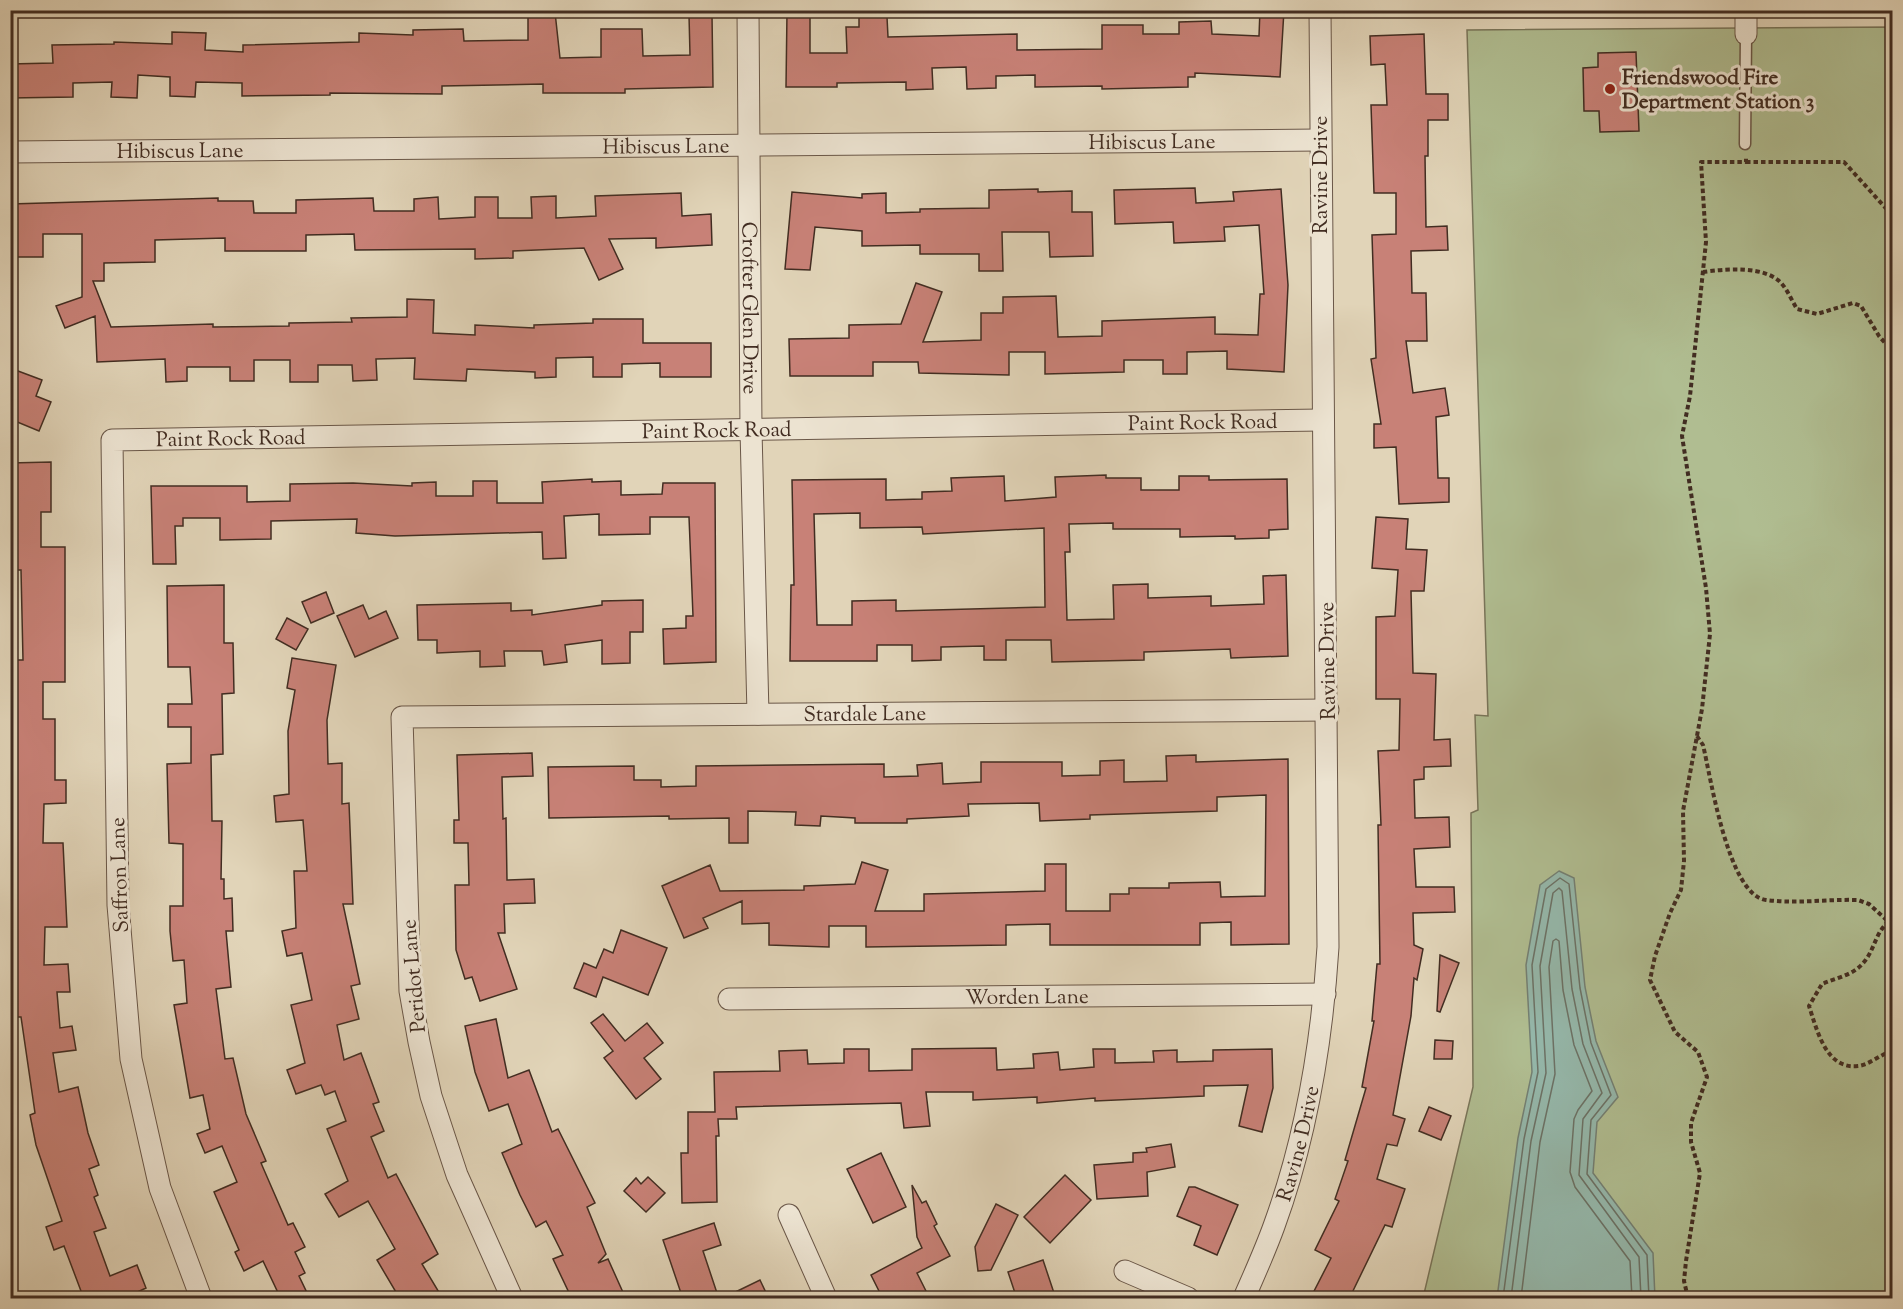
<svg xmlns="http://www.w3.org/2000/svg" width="1903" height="1309" font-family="'Sorts Mill Goudy',serif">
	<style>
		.green { fill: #b0bd91; stroke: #79755a; stroke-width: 1.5 }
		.water { fill: #95b8ab; stroke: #748074; stroke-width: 1.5 }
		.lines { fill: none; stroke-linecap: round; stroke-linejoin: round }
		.shore { stroke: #6c7266; stroke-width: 1.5 }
		.building { fill: #c88177; stroke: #422d22; stroke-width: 1.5; fill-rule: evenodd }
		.lane-casing { stroke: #6a5748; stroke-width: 13 }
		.street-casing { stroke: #6a5748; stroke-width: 23 }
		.path { stroke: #422d22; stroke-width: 4; stroke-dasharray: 4.5 3; stroke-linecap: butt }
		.lane { stroke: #ece3d1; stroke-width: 10 }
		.street { stroke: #ece3d1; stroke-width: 21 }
		.poi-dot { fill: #8f2418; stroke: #ece3d1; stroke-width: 2 }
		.labels { text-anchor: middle; stroke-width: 6; stroke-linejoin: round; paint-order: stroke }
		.poi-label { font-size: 21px; font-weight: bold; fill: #422d22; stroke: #ece3d1; text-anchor: start }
		.street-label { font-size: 21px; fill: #422d22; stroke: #ece3d1 }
	</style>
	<rect width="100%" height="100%" fill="#e1d4b8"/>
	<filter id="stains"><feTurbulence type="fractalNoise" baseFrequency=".00333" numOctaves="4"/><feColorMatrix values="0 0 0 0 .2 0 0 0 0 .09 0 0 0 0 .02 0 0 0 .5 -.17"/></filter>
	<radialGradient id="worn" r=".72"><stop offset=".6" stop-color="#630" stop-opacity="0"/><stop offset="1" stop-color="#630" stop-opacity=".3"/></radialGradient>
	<polygon class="green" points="1892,27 1892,1298 1423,1298 1473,1087 1471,813 1478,810 1475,715 1488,716 1467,30"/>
	<polygon class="water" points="1559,871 1574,878 1585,987 1596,1041 1618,1097 1597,1122 1593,1173 1653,1253 1655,1298 1497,1298 1518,1138 1532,1072 1526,965 1540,885"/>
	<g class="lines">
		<g class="shore">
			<polyline points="1503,1298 1524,1139 1538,1072 1532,965 1546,889 1560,878 1569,884 1580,988 1591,1043 1611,1095 1591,1120 1587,1174 1647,1255 1649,1298"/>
			<polyline points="1511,1298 1531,1141 1546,1073 1540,966 1553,893 1559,888 1562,891 1572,989 1583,1044 1602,1093 1583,1119 1579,1175 1639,1257 1641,1298"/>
			<polyline points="1521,1298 1540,1142 1555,1074 1549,967 1553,941 1556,939 1559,941 1563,990 1574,1045 1592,1091 1578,1110 1574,1119 1570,1172 1575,1187 1630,1261 1632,1298"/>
		</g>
	</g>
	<g class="building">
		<polygon points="1260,10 1284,10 1280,77 1195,73 1195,77 1188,77 1188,87 1102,89 1102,86 1035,87 1035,75 996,76 996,88 967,89 966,67 932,68 933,89 906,90 906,82 837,83 837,87 786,87 787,12 810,13 810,53 847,53 846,27 859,27 859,17 887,17 888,37 1017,34 1017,50 1102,49 1102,25 1143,25 1143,34 1179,34 1179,22 1211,21 1212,34 1259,36"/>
		<polygon points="555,12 560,58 601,57 601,29 642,29 643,56 690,55 689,15 712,15 713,87 625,89 625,93 543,93 543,84 442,86 442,94 330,93 330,95 242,96 242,83 196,82 195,97 170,96 170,77 138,75 137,98 111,97 112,82 73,83 73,97 10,98 10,64 53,63 52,45 114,44 114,42 172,44 172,32 206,33 205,50 243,52 243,45 359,42 359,33 413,35 413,30 463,29 464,41 528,40 528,13"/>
		<polygon points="1424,34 1426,94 1448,94 1448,120 1428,120 1428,156 1425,156 1426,227 1447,226 1448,250 1411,251 1412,293 1426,293 1427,341 1406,341 1413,393 1445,388 1449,415 1436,417 1438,478 1449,478 1449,502 1399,504 1396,447 1374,448 1374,424 1381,424 1371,359 1376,358 1372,235 1396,234 1396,193 1374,193 1371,105 1387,105 1385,64 1371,65 1370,36"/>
		<polygon points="1636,52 1639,131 1600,132 1599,111 1584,111 1583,68 1598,67 1598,53"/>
		<polygon points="1195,188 1196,203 1234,201 1233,192 1281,189 1288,285 1284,372 1227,369 1227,351 1187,352 1187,374 1163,374 1163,360 1124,360 1124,372 1045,374 1045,352 1009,352 1009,375 919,373 918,362 873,362 873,376 790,376 789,339 849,338 849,325 901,324 916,283 942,292 923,342 981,340 981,313 1003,313 1003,297 1056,296 1058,337 1102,336 1102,321 1215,317 1215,334 1258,335 1260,294 1264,294 1259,225 1224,227 1225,241 1174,243 1173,222 1115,224 1114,190"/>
		<polygon points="1038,189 1038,192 1072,191 1072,212 1092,212 1093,256 1050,257 1049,232 1002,232 1003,271 979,271 979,254 920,254 920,245 862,246 862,231 815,227 810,270 785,269 792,192 862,198 862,194 886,193 886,213 920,212 920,209 989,208 989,190"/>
		<polygon points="681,193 682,216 711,214 712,245 656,248 656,238 609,239 623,269 599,280 584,248 513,251 513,258 475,259 475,249 355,250 354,234 306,235 306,251 225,251 225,238 155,240 155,262 104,263 104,281 93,281 111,327 213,324 213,327 289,326 289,323 352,322 351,318 407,317 407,299 434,300 433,333 475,335 475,325 534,328 534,325 593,323 593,319 643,319 643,343 711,343 711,377 660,377 660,363 622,364 622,377 593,377 593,357 556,358 556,377 535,378 535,372 467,369 466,381 414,379 415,358 376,359 377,380 353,381 352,365 318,365 318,382 290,382 290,360 254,360 254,381 230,381 230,367 187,367 187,381 166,382 165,359 97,362 95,316 65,328 56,306 82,297 82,234 43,234 43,257 10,257 10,204 218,198 218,201 253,201 254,213 296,213 296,200 373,198 374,211 414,211 414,199 438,197 439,219 475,217 475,197 498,197 498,218 532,218 531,197 556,196 556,218 596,216 595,196"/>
		<polygon points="10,368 42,380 36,396 51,402 39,431 10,419"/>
		<polygon points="51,462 51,512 41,512 41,547 65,547 65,682 43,682 43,719 55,719 55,780 66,780 66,803 44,804 43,843 63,843 67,927 45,927 44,965 68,964 70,992 57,992 60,1028 72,1026 76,1050 53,1053 59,1092 78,1087 88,1133 99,1165 89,1169 98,1195 94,1197 106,1228 94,1232 110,1276 137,1265 146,1288 135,1293 138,1299 84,1299 64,1246 54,1250 46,1227 62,1221 36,1145 30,1115 35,1113 21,1017 17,1017 11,874 10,781 14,781 10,660 23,660 21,570 10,570 10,463"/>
		<path d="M1106 475V478H1141V490H1179V476H1209V480L1287 479 1288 529 1269 530V538L1235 539V536L1180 537V529H1113V523L1069 524 1070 552H1065L1067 620 1114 619 1113 585 1148 584V598L1211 596V606L1264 604 1263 576 1286 575 1288 656 1231 658 1230 649 1144 652V660L1052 662 1051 640H1006V660H984V646L941 647V660L912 661V645H877V661H790L791 585H794L792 480 886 479V500L922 499V492L952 491 951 478 1004 476 1005 501 1056 497 1055 477ZM860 513V528L922 527 923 534 1044 528 1045 607 896 611V600L852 601V625H817L814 514Z"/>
		<polygon points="592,479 592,482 621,481 621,495 662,494 663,483 715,483 716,662 664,664 663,629 686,628 686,616 693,616 689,517 650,517 650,534 599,535 599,514 564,516 566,558 543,559 542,532 395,536 356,533 357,519 271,521 271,539 220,540 220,518 183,518 183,526 175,526 176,564 153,564 151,486 247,486 247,502 290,501 290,484 353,483 412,486 412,483 436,482 436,496 473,496 473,481 497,481 497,503 543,503 542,482"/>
		<polygon points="1376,517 1408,519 1406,549 1427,550 1424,591 1411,591 1413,673 1436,674 1434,740 1450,739 1451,766 1424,767 1424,779 1414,780 1415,818 1449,817 1450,847 1414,849 1416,887 1454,887 1455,912 1413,913 1414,945 1423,949 1417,980 1414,978 1411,1016 1393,1115 1405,1119 1397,1146 1387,1144 1377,1179 1405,1189 1392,1227 1385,1225 1349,1299 1310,1299 1331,1258 1315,1250 1339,1201 1335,1199 1348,1161 1345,1160 1366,1088 1362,1087 1374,1021 1372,1021 1377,964 1380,964 1378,825 1381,825 1378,751 1399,750 1400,699 1376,699 1376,617 1395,616 1398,570 1372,568"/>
		<polygon points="224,585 224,643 233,643 234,693 222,694 223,754 211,755 212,821 222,821 221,879 224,879 224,899 232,898 233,931 226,931 231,987 216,989 225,1059 233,1058 246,1114 266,1161 261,1163 288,1225 293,1223 305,1247 295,1252 305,1273 299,1276 310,1299 281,1299 263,1261 244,1271 235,1252 239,1250 214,1192 237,1182 222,1146 205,1153 197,1134 210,1129 203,1095 190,1098 174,1005 187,1003 184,960 173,961 170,931 170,906 183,906 183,844 169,843 167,764 191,763 191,727 168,727 168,704 192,704 190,667 168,667 167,586"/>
		<polygon points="326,592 334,613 311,623 302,602"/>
		<polygon points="643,600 643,632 630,632 630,663 602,664 602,640 565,645 567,662 544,665 542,651 504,651 505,666 480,667 480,651 437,653 437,640 418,640 417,605 511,603 511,611 532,610 532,615 602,605 602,601"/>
		<polygon points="363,605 369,619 386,611 398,638 355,657 337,616"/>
		<polygon points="287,618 308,629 296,650 276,639"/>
		<polygon points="292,658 336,665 327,720 328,764 342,763 342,804 349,803 353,904 343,904 360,984 351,986 359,1019 337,1025 344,1060 361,1053 379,1102 373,1104 384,1131 371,1137 388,1178 396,1174 438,1254 422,1264 443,1299 400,1299 377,1260 395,1249 368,1201 339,1217 325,1194 348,1181 327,1129 346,1121 335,1091 325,1095 321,1085 296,1094 287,1070 305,1063 291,1005 312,1000 302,953 287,956 282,931 296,928 294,871 307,871 303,820 276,822 274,796 289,794 288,731 295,690 287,688"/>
		<polygon points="532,753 533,776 502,777 503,819 506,818 507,880 534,879 535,903 504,904 505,933 498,933 517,989 480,1001 472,977 465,979 456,950 455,885 469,885 468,843 454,843 454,820 459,820 457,755"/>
		<polygon points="1196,755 1196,762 1288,759 1289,944 1231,945 1231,922 1200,923 1200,945 1050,945 1050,924 1006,925 1006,945 866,947 866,926 829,926 829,947 769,945 769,923 742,924 742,901 703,918 708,928 684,938 662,886 710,865 720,891 804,890 804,886 855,884 862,862 888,870 875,911 924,911 924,894 1045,891 1045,864 1066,864 1066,911 1110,911 1110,894 1129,894 1129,888 1169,888 1169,883 1220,882 1221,897 1265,896 1266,795 1217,797 1217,811 1090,815 1090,819 1040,821 1039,803 968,804 969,816 907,819 907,823 855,823 855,818 821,816 820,826 795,825 796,812 748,811 748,843 729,843 729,818 669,819 669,816 549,818 548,767 634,766 634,780 661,780 661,787 696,786 696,766 884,764 884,777 918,776 917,765 942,763 943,784 981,782 981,762 1062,762 1062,776 1100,775 1100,761 1124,760 1124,782 1167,781 1166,756"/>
		<polygon points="621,930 667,948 648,995 603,977 596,997 574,988 584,963 596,968 604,949 613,953"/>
		<polygon points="1440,955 1459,963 1440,1012 1437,1011"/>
		<polygon points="603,1014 625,1041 647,1023 663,1043 644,1058 661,1079 636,1099 604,1058 613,1051 591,1023"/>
		<polygon points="496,1019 508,1078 529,1070 552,1132 558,1129 595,1203 587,1207 606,1254 598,1263 608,1259 626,1299 572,1299 553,1259 563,1255 546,1221 536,1227 520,1195 502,1153 522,1144 508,1104 489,1111 475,1072 465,1026"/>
		<polygon points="1435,1040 1453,1041 1452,1059 1434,1059"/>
		<polygon points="996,1048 997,1070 1034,1068 1033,1054 1058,1052 1060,1070 1094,1067 1093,1049 1115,1049 1115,1063 1154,1062 1153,1051 1177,1050 1177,1062 1213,1061 1213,1050 1272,1049 1273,1088 1262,1132 1239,1126 1248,1085 1204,1086 1204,1096 1095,1101 1095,1098 1037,1103 1037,1097 973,1100 973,1092 926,1092 930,1126 904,1128 901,1103 736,1107 737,1119 718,1119 719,1136 716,1136 717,1202 682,1203 681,1153 688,1153 688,1112 715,1112 714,1072 780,1071 779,1051 807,1050 808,1064 844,1063 844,1049 869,1049 869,1071 912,1070 912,1049"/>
		<polygon points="1429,1107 1451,1116 1441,1140 1419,1131"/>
		<polygon points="1171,1144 1175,1167 1147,1172 1148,1196 1097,1199 1094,1165 1133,1162 1133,1153 1147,1152 1146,1148"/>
		<polygon points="881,1153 906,1207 873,1223 847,1169"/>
		<polygon points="1065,1175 1091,1200 1050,1243 1024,1217"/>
		<polygon points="648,1177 665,1193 646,1212 624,1191 636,1178 641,1184"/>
		<polygon points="912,1185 922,1203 926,1201 937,1224 934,1226 950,1256 917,1273 930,1299 883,1299 871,1275 922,1248 917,1237"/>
		<polygon points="1189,1187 1195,1187 1238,1205 1217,1255 1194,1245 1201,1226 1177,1216"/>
		<polygon points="996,1204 1018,1215 991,1270 978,1271 975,1247"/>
		<polygon points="714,1223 721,1245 703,1251 719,1299 683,1299 663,1240"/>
		<polygon points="1043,1260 1056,1299 1017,1299 1008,1272"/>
		<polygon points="760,1280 769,1299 721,1299"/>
	</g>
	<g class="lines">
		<g class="lane-casing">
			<polyline id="lane" points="1745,144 1746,34"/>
		</g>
		<g class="street-casing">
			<g id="street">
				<path id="s1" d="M748 10 751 430 758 714"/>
				<polyline points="1746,34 1746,10"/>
				<path id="s2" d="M10 152 1319 140"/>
				<path id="s3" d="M729 999 1325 994"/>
				<polyline points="789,1215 826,1298"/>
				<polyline points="1125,1271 1188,1298"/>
				<path id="s4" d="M201 1298 160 1188 131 1059 118 905 112 440 1321 420"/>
				<path id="s5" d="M512 1298 457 1175 431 1096 419 1042 410 991 402 717 1328 710"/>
				<path id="s6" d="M1244 1298C1254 1275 1265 1251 1274 1226 1307 1136 1322 1042 1328 947L1320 10"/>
			</g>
		</g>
		<g class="path">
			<polyline points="1746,162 1844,162 1892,215"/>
			<path d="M1703 272C1725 269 1766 265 1782 284 1788 291 1792 301 1797 309L1817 314 1853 303 1861 306 1879 336 1892 351"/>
			<path d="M1697 736 1703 745C1711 778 1728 895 1766 900 1796 904 1828 899 1858 900L1869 904 1892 925"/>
			<path d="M1889 921C1875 933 1875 949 1864 962 1854 975 1836 978 1822 984L1809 1006C1817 1030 1826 1070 1858 1066 1869 1065 1881 1054 1892 1051"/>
			<polyline points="1688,1298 1684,1281 1686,1261 1700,1173 1691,1142 1691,1123 1707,1077 1698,1052 1675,1032 1650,980 1655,956 1670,913 1681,890 1684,861 1683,811 1702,709 1710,634 1706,588 1682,436 1690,396 1706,242 1701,162 1746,162 1746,157"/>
		</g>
		<use href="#lane" class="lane"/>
		<use href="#street" class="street"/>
	</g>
	<circle class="poi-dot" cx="1610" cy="89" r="6"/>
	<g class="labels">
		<g class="poi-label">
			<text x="1622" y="84">Friendswood Fire<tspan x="1622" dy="24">Department Station 3</tspan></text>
		</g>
		<g class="street-label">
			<text dy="7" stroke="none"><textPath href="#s2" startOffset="1142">Hibiscus Lane</textPath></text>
			<text dy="7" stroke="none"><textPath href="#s2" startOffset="656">Hibiscus Lane</textPath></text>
			<text dy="7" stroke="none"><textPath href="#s2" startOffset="170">Hibiscus Lane</textPath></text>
			<text transform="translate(1320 175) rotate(-90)" y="7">Ravine Drive</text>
			<text dy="7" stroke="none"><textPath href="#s1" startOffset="298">Crofter Glen Drive</textPath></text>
			<text dy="7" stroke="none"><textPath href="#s4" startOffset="1960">Paint Rock Road</textPath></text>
			<text dy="7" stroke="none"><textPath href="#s4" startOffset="1474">Paint Rock Road</textPath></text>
			<text dy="7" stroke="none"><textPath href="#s4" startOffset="988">Paint Rock Road</textPath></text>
			<text transform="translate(1327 661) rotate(-91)" y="7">Ravine Drive</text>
			<text dy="7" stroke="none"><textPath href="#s5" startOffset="1062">Stardale Lane</textPath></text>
			<text transform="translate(119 875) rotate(-92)" y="7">Saffron Lane</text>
			<text transform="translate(413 976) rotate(-95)" y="7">Peridot Lane</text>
			<text dy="7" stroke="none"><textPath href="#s3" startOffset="298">Worden Lane</textPath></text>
			<text dy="7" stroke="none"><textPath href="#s6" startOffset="164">Ravine Drive</textPath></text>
		</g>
	</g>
	<rect width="1903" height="1309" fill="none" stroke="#e1d4b8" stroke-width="36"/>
	<rect x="12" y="12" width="1879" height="1285" fill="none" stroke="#422d22" stroke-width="3"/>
	<rect x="18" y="18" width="1867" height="1273" fill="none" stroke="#422d22" stroke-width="1.5"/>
	<rect width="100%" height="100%" filter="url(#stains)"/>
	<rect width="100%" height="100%" fill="url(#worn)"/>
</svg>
